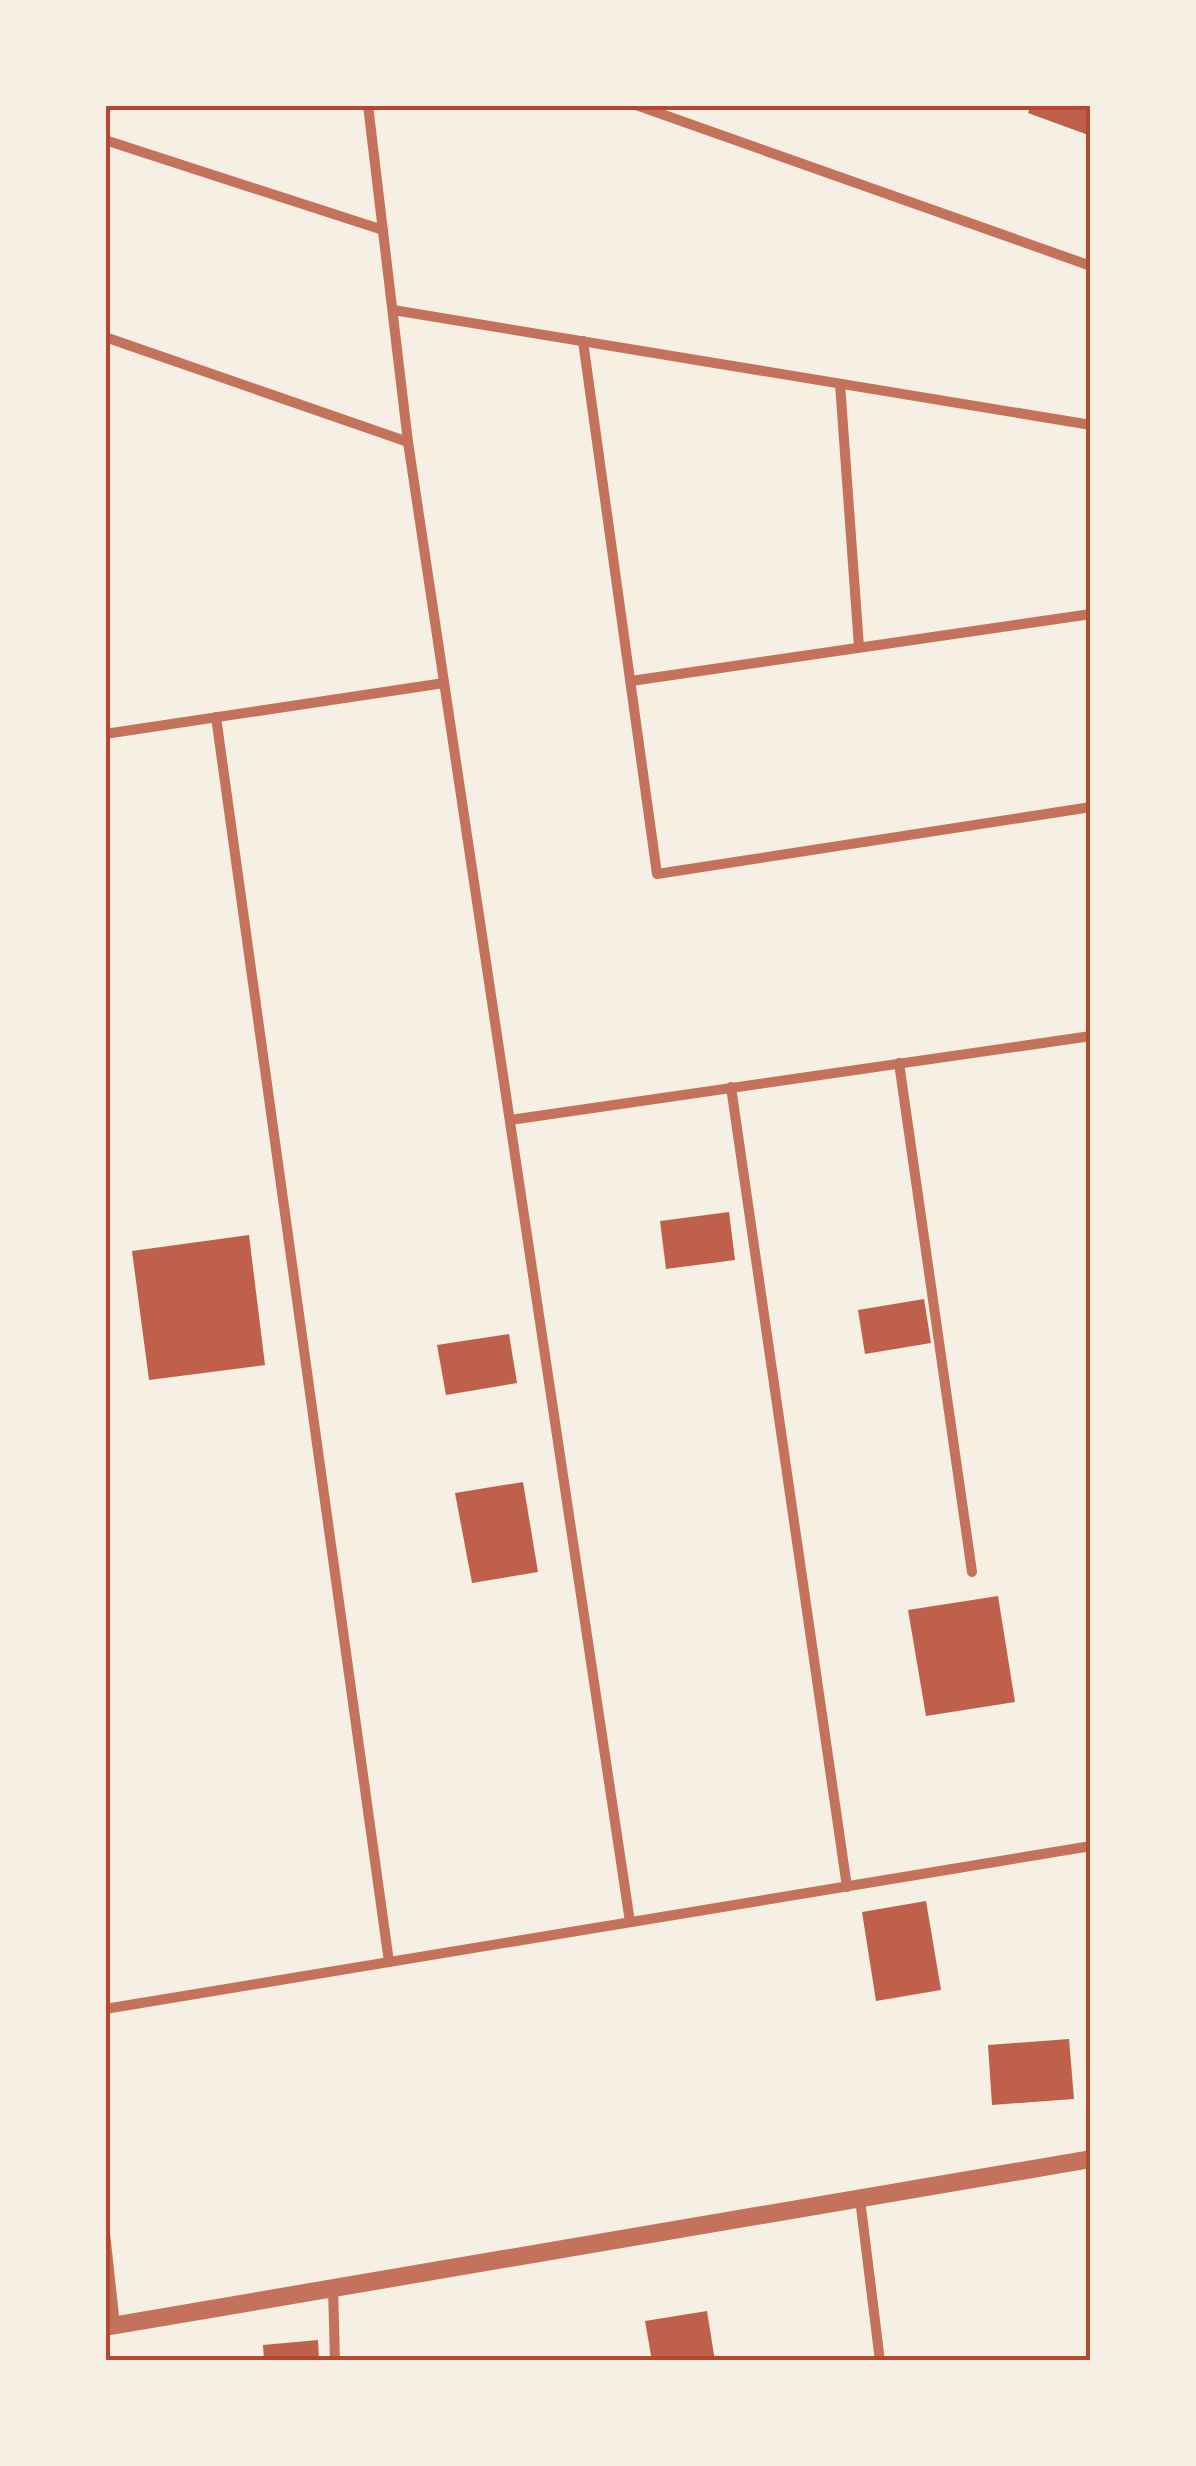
<svg xmlns="http://www.w3.org/2000/svg" width="1196" height="2466" font-family="Figtree,sans-serif">
	<style>
		.building { fill: #bf614a }
		.lines { fill: none; stroke-linecap: round; stroke-linejoin: round }
		.minor { stroke: #c5725c; stroke-width: 10 }
		.tertiary { stroke: #c5725c; stroke-width: 18 }
		.neatline { fill: none; stroke: #b5482f; stroke-width: 4 }
	</style>
	<rect width="100%" height="100%" fill="#f6efe4"/>
	<g class="building">
		<polygon points="1031,105 1091,105 1091,136 1028,113"/>
		<polygon points="729,1212 735,1260 666,1269 660,1221"/>
		<polygon points="249,1235 265,1365 149,1380 132,1251"/>
		<polygon points="924,1299 931,1343 865,1354 858,1310"/>
		<polygon points="509,1334 517,1383 446,1395 437,1345"/>
		<polygon points="523,1482 538,1572 472,1583 455,1493"/>
		<polygon points="998,1596 1015,1702 926,1716 908,1610"/>
		<polygon points="926,1901 941,1990 876,2001 862,1912"/>
		<polygon points="1069,2039 1074,2099 992,2105 988,2045"/>
		<polygon points="707,2311 715,2361 652,2361 645,2321"/>
		<polygon points="318,2340 319,2361 264,2361 263,2345"/>
	</g>
	<g class="lines">
		<g class="minor">
			<polyline points="368,105 408,442 630,1922"/>
			<polyline points="636,105 1091,266"/>
			<polyline points="105,140 383,230"/>
			<polyline points="393,310 1091,425"/>
			<polyline points="105,337 408,442"/>
			<polyline points="583,341 657,874 1091,807"/>
			<polyline points="840,384 859,647"/>
			<polyline points="631,681 1091,614"/>
			<polyline points="216,717 389,1962"/>
			<polyline points="105,734 444,683"/>
			<polyline points="899,1063 972,1572"/>
			<polyline points="731,1087 847,1887"/>
			<polyline points="510,1120 1091,1036"/>
			<polyline points="105,2009 1091,1846"/>
			<polyline points="860,2199 880,2361"/>
			<polyline points="105,2233 115,2325"/>
			<polyline points="333,2288 335,2361"/>
		</g>
		<polyline class="tertiary" points="105,2327 1091,2159"/>
	</g>
	<rect width="1196" height="2466" fill="none" stroke="#f6efe4" stroke-width="215"/>
	<rect x="108" y="108" width="980" height="2250" class="neatline"/>
</svg>
